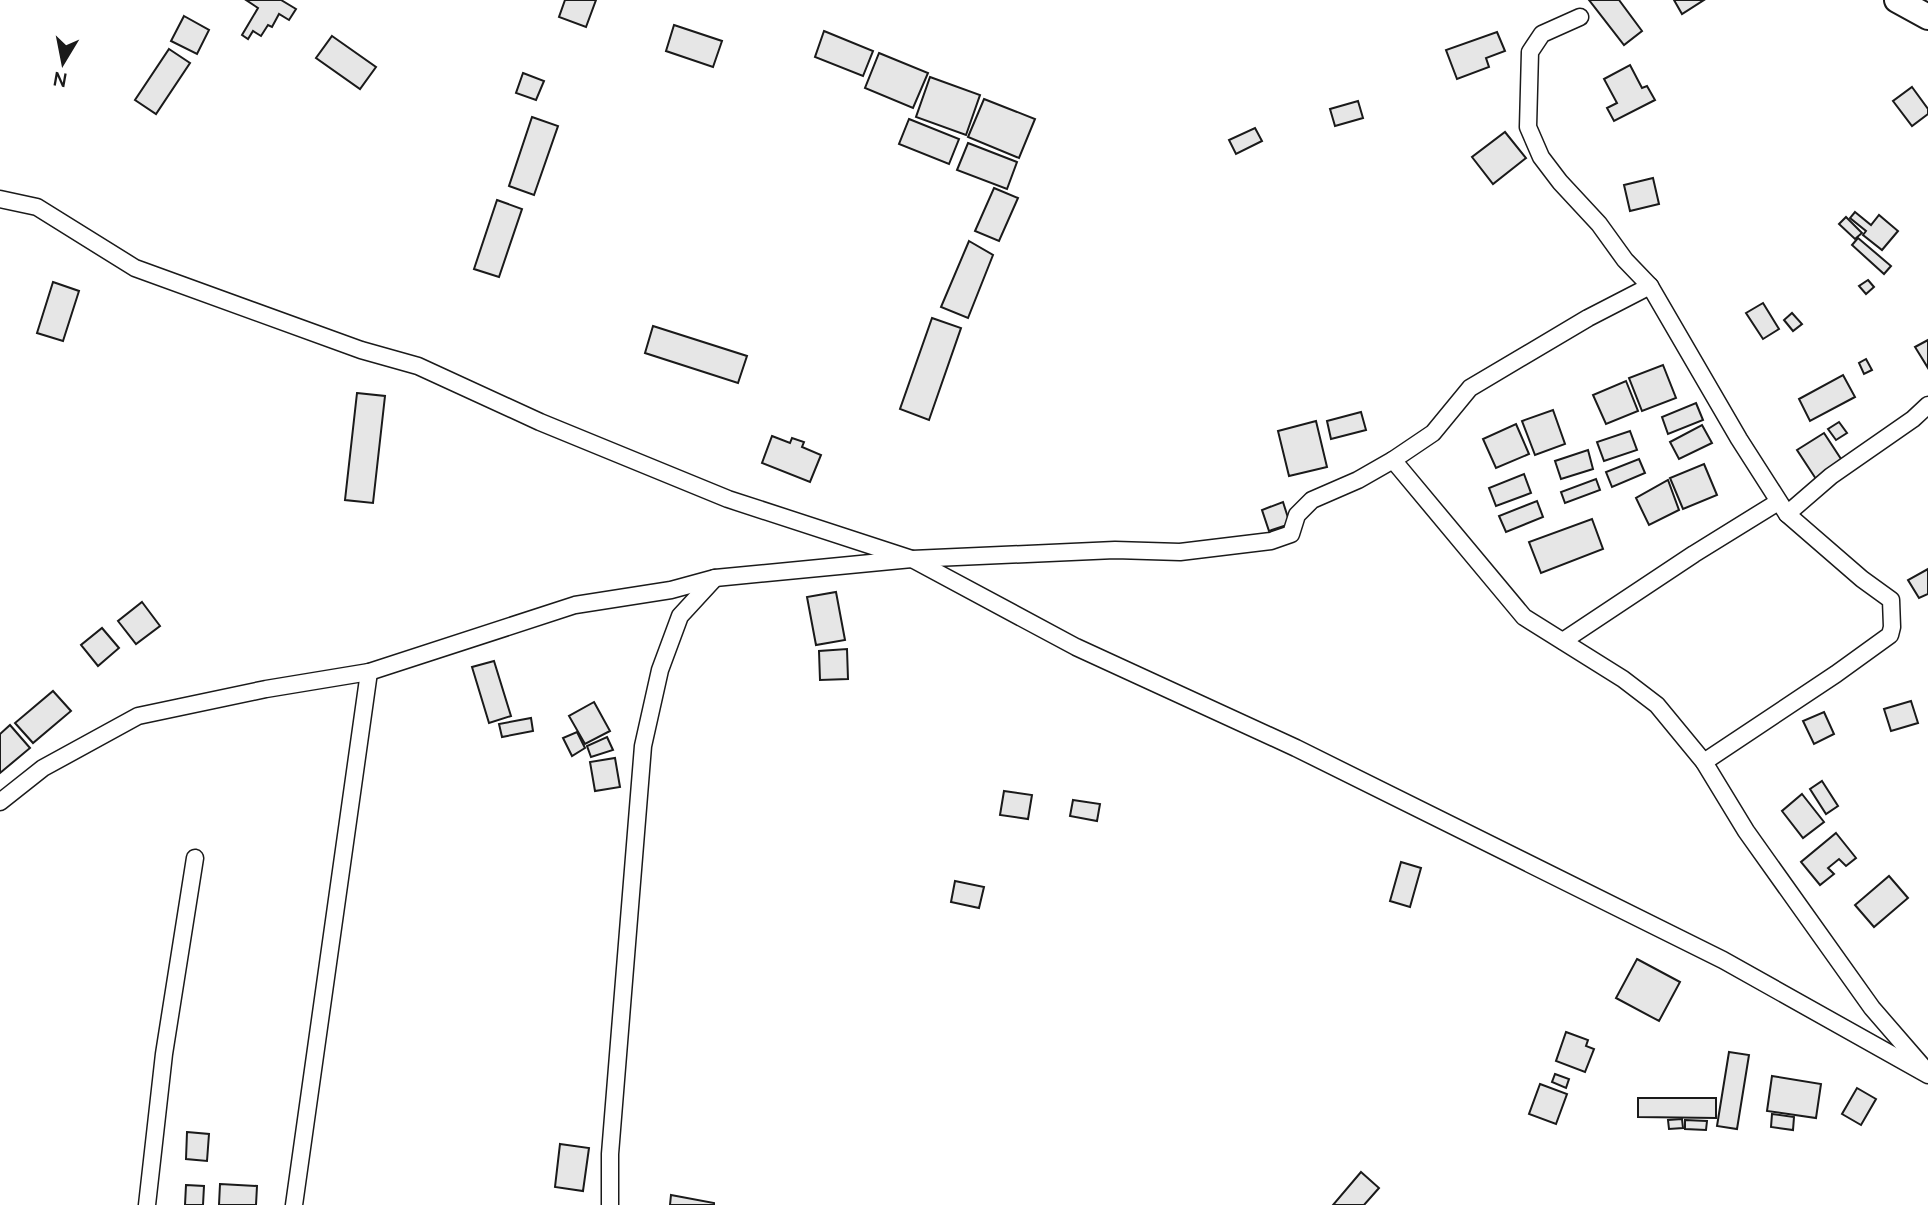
<svg xmlns="http://www.w3.org/2000/svg" width="1928" height="1205" font-family="Manrope,sans-serif">
	<style>
		.building { fill: #e6e6e6; stroke: #1a1a1a; stroke-width: 2 }
		.lines { fill: none; stroke-linecap: round; stroke-linejoin: round }
		.minor-casing { stroke: #1a1a1a; stroke-width: 19 }
		.trunk-casing { stroke: #1a1a1a; stroke-width: 28 }
		.minor { stroke: #fff; stroke-width: 16 }
		.trunk { stroke: #fff; stroke-width: 24 }
	</style>
	<rect width="100%" height="100%" fill="#fff"/>
	<g class="building">
		<polygon points="246,0 281,0 296,9 289,20 279,14 272,27 268,25 261,36 253,31 248,39 242,35 258,8"/>
		<polygon points="565,0 596,0 586,27 559,17"/>
		<polygon points="1589,0 1619,0 1642,31 1624,45"/>
		<polygon points="1674,0 1704,0 1682,14"/>
		<polygon points="184,16 209,30 197,54 171,41"/>
		<polygon points="674,25 722,41 713,67 666,51"/>
		<polygon points="824,31 873,51 863,76 815,57"/>
		<polygon points="1497,32 1505,51 1486,58 1489,67 1457,79 1446,50"/>
		<polygon points="332,36 376,67 360,89 316,58"/>
		<polygon points="169,49 190,63 156,114 135,100"/>
		<polygon points="879,53 928,73 913,108 865,88"/>
		<polygon points="1630,65 1642,88 1647,86 1655,100 1614,121 1607,108 1617,103 1604,79"/>
		<polygon points="523,73 544,81 536,100 516,93"/>
		<polygon points="930,77 980,95 966,135 916,117"/>
		<polygon points="1912,87 1928,109 1928,114 1912,126 1893,101"/>
		<polygon points="984,99 1035,119 1019,158 968,137"/>
		<polygon points="1358,101 1363,118 1335,126 1330,109"/>
		<polygon points="532,117 558,126 534,195 509,186"/>
		<polygon points="909,119 959,139 949,164 899,144"/>
		<polygon points="1255,128 1262,141 1236,154 1229,140"/>
		<polygon points="1505,132 1526,158 1493,184 1472,157"/>
		<polygon points="968,143 1017,162 1007,189 957,170"/>
		<polygon points="1653,178 1659,204 1630,211 1624,185"/>
		<polygon points="994,188 1018,198 999,241 975,231"/>
		<polygon points="497,200 522,209 499,277 474,269"/>
		<polygon points="1855,212 1871,225 1879,215 1898,231 1882,250 1863,235 1866,231 1850,218"/>
		<polygon points="1846,217 1862,233 1855,239 1839,224"/>
		<polygon points="1858,238 1891,266 1884,274 1852,245"/>
		<polygon points="969,241 993,255 968,318 941,307"/>
		<polygon points="1868,280 1874,287 1866,294 1859,286"/>
		<polygon points="53,282 79,291 63,341 37,333"/>
		<polygon points="1763,303 1779,329 1763,339 1746,313"/>
		<polygon points="1792,313 1802,324 1793,331 1784,320"/>
		<polygon points="932,318 961,328 929,420 900,409"/>
		<polygon points="653,326 747,356 738,383 645,353"/>
		<polygon points="1928,340 1928,368 1915,347"/>
		<polygon points="1866,359 1872,370 1864,374 1859,363"/>
		<polygon points="1663,365 1676,398 1642,411 1629,378"/>
		<polygon points="1843,375 1855,397 1810,421 1799,399"/>
		<polygon points="1626,381 1638,411 1606,424 1593,395"/>
		<polygon points="357,393 385,396 373,503 345,500"/>
		<polygon points="1696,403 1703,420 1668,434 1662,417"/>
		<polygon points="1553,410 1565,444 1535,455 1522,421"/>
		<polygon points="1361,412 1366,430 1331,439 1327,421"/>
		<polygon points="1316,421 1327,467 1289,476 1278,431"/>
		<polygon points="1839,422 1847,433 1836,440 1828,429"/>
		<polygon points="1516,424 1529,454 1496,468 1483,439"/>
		<polygon points="1702,425 1712,443 1679,459 1670,442"/>
		<polygon points="1630,431 1637,450 1604,461 1597,442"/>
		<polygon points="1824,433 1843,462 1816,479 1797,450"/>
		<polygon points="772,436 790,443 792,438 804,442 802,447 821,455 810,482 762,463"/>
		<polygon points="1588,450 1593,469 1561,479 1555,461"/>
		<polygon points="1639,459 1645,473 1612,487 1606,472"/>
		<polygon points="1704,464 1717,495 1683,509 1670,478"/>
		<polygon points="1524,474 1531,493 1496,506 1489,488"/>
		<polygon points="1596,479 1600,490 1565,503 1561,492"/>
		<polygon points="1668,480 1679,510 1649,525 1636,498"/>
		<polygon points="1537,501 1543,517 1506,532 1499,516"/>
		<polygon points="1283,502 1290,524 1269,531 1262,510"/>
		<polygon points="1592,519 1603,549 1541,573 1529,542"/>
		<polygon points="1928,569 1928,594 1919,598 1908,580"/>
		<polygon points="836,592 845,640 816,645 807,597"/>
		<polygon points="142,602 160,626 136,644 118,621"/>
		<polygon points="102,628 119,648 98,666 81,645"/>
		<polygon points="847,649 848,679 820,680 819,651"/>
		<polygon points="494,661 511,716 489,723 472,667"/>
		<polygon points="53,691 71,711 33,743 15,723"/>
		<polygon points="1911,701 1918,723 1891,731 1884,709"/>
		<polygon points="594,702 610,731 585,744 569,716"/>
		<polygon points="1824,712 1834,734 1814,744 1803,721"/>
		<polygon points="531,718 533,731 502,737 499,724"/>
		<polygon points="10,725 30,748 0,773 0,734"/>
		<polygon points="577,732 585,748 572,756 563,738"/>
		<polygon points="607,737 613,750 591,757 587,746"/>
		<polygon points="615,758 620,787 595,791 590,762"/>
		<polygon points="1822,781 1838,806 1826,814 1810,789"/>
		<polygon points="1004,791 1032,795 1028,819 1000,815"/>
		<polygon points="1802,794 1824,822 1803,838 1782,811"/>
		<polygon points="1073,800 1100,804 1097,821 1070,816"/>
		<polygon points="1836,833 1856,858 1846,866 1839,859 1828,868 1834,874 1820,885 1801,862"/>
		<polygon points="1401,862 1421,868 1410,907 1390,901"/>
		<polygon points="1889,876 1908,898 1874,927 1855,905"/>
		<polygon points="955,881 984,887 979,908 951,902"/>
		<polygon points="1637,959 1680,982 1659,1021 1616,998"/>
		<polygon points="1566,1032 1588,1040 1586,1046 1594,1049 1585,1072 1556,1061"/>
		<polygon points="1729,1052 1749,1055 1737,1129 1717,1126"/>
		<polygon points="1555,1074 1569,1079 1566,1088 1552,1082"/>
		<polygon points="1772,1076 1821,1084 1816,1118 1767,1111"/>
		<polygon points="1540,1084 1567,1094 1556,1124 1529,1114"/>
		<polygon points="1857,1088 1876,1099 1861,1125 1842,1114"/>
		<polygon points="1638,1098 1716,1098 1716,1118 1638,1117"/>
		<polygon points="1772,1114 1794,1117 1793,1130 1771,1127"/>
		<polygon points="1682,1119 1683,1128 1669,1129 1668,1120"/>
		<polygon points="1685,1120 1707,1121 1706,1130 1685,1129"/>
		<polygon points="187,1132 209,1134 207,1161 186,1159"/>
		<polygon points="560,1144 589,1148 583,1191 555,1187"/>
		<polygon points="1361,1172 1379,1188 1364,1205 1333,1205"/>
		<polygon points="220,1184 257,1186 256,1205 219,1205"/>
		<polygon points="186,1185 204,1186 203,1205 185,1205"/>
		<polygon points="671,1195 714,1203 714,1205 670,1205"/>
	</g>
	<g class="lines">
		<g class="minor-casing">
			<g id="minor">
				<polyline points="1580,17 1542,34 1530,52 1528,127 1541,157 1560,182 1599,224 1625,260 1650,286 1739,439 1787,514 1862,579 1891,600 1892,627 1890,635 1836,674 1704,762"/>
				<polyline points="0,199 37,207 135,268 361,350 418,366 540,422 728,499 912,559 1076,647 1296,748 1723,960 1928,1075"/>
				<polyline points="1393,460 1524,617 1623,679 1657,705 1704,762 1746,831 1872,1008 1924,1068"/>
				<polyline points="1787,514 1831,476 1913,419 1928,405"/>
				<polyline points="1563,641 1694,554 1778,502"/>
				<polyline points="0,802 43,768 138,716 266,689 369,672 575,605 671,590 715,578 912,559 1115,550 1180,552 1271,541 1291,534 1297,515 1312,500 1358,480 1393,460 1433,433 1470,388 1588,318 1650,286"/>
				<polyline points="147,1205 164,1054 195,858"/>
				<polyline points="294,1205 369,672"/>
				<polyline points="610,1205 610,1154 643,746 660,670 680,616 715,578"/>
			</g>
		</g>
		<g class="trunk-casing">
			<polyline id="trunk" points="1897,0 1928,17"/>
		</g>
		<use href="#minor" class="minor"/>
		<use href="#trunk" class="trunk"/>
	</g>
	<g transform="translate(63 63) rotate(190)" stroke="#ffffff" stroke-width="5" paint-order="stroke">
	<path d="M0-5L12 26L0 18L-12 26Z" fill="#1a1a1a"/>
	<text y="-10" font-size="19" font-weight="bold" text-anchor="middle" fill="#1a1a1a">N</text>
	</g>
</svg>
